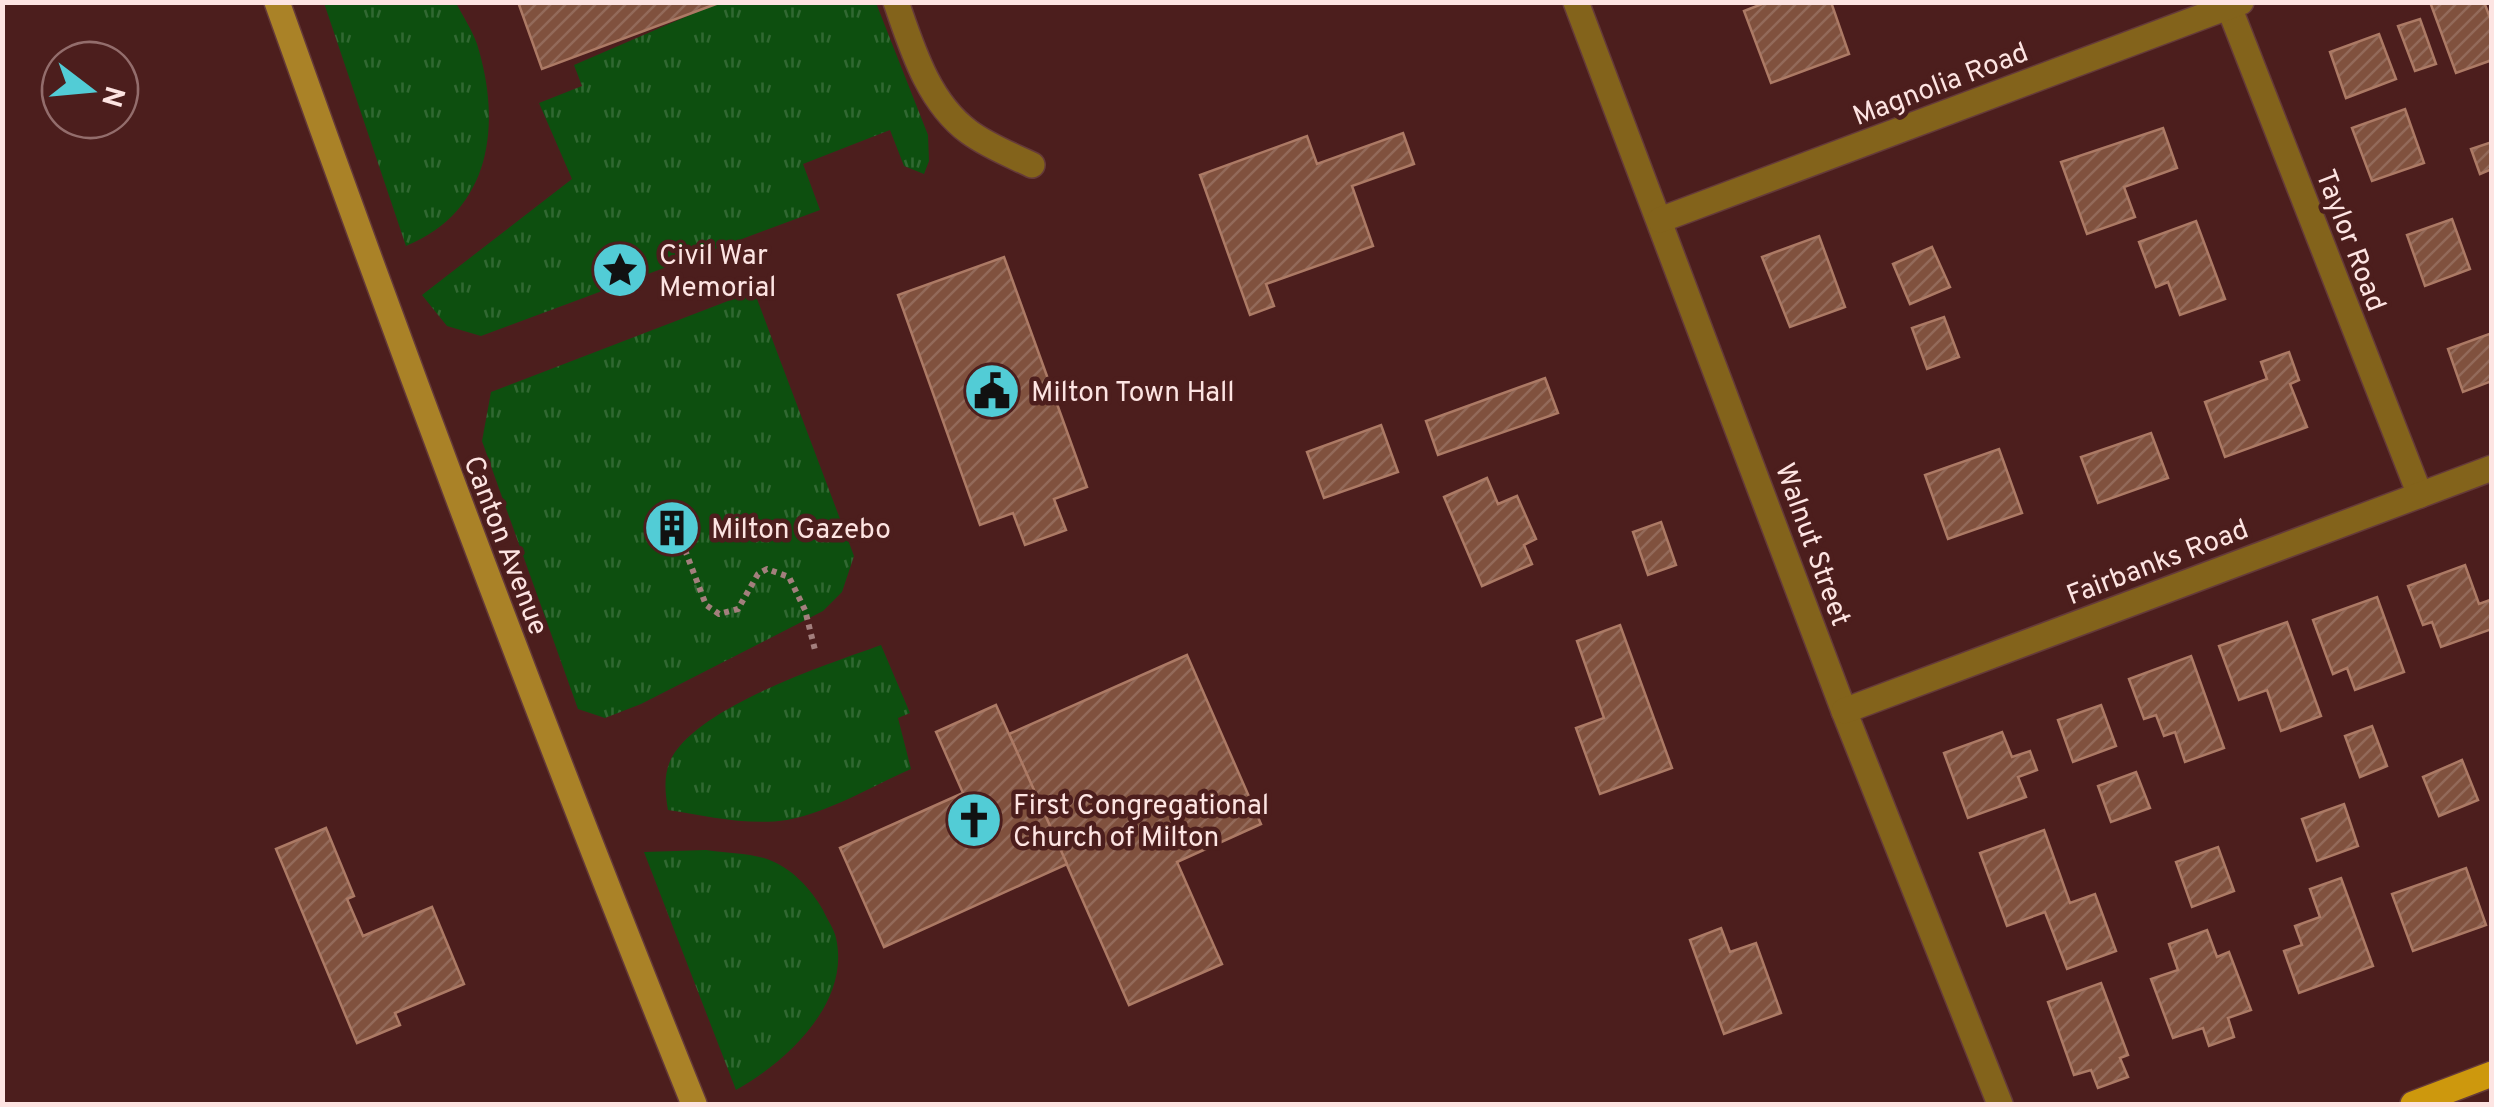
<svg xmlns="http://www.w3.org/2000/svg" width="2494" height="1107" font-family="Overpass,sans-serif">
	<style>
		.grass { fill: url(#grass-tufts) }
		.building { fill: url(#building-hatch); stroke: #ac7a65; stroke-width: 2.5 }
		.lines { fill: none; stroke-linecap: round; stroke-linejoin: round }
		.street-casing { stroke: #653a39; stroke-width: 28 }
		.secondary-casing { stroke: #653a39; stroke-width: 28 }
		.primary-casing { stroke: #653a39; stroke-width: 28 }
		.path { stroke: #a37f7d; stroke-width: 6; stroke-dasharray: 5 5; stroke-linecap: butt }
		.street { stroke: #83631b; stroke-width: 25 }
		.secondary { stroke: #aa8227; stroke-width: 25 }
		.primary { stroke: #cd980d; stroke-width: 25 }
		.labels { text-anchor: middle; stroke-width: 9; stroke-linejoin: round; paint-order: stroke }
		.street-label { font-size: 28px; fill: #fde4e2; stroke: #4c1e1d }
		.poi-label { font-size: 28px; fill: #fde4e2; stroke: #4c1e1d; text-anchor: start }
	</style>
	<defs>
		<pattern id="grass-tufts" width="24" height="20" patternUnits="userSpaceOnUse" patternTransform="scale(2.5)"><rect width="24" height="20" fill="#0d4f0f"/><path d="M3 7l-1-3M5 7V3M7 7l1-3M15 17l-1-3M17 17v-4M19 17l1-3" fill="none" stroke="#316832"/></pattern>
		<pattern id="building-hatch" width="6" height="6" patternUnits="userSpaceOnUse" patternTransform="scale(2.5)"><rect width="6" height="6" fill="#80513e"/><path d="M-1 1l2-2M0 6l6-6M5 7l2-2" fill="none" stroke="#936a5a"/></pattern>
	</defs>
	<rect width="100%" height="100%" fill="#4c1e1d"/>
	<g class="grass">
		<polygon points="720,2 876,3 928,135 929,161 924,174 904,166 890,130 803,164 820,210 481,336 447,326 422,295 572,179 539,103 582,86 574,65"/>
		<path d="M324 3H456C463 16 472 30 477 44 502 124 492 211 406 246Z"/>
		<polygon points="754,291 854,556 842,592 823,611 641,704 605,718 578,709 482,441 491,392"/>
		<path d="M881 645 910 713 898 718 911 769C872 786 830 812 787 820 748 826 706 816 668 810 665 792 663 774 672 757 702 705 826 665 881 645Z"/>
		<path d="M706 850C725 853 749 853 767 859 791 867 811 889 823 910 827 919 834 929 836 938 851 1003 786 1062 736 1090L644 852Z"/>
	</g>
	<g class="building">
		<polygon points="518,2 715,2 716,4 542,69"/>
		<polygon points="1767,2 1831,2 1849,54 1771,83 1744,11"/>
		<polygon points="2430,2 2484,2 2492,23 2492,60 2456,73"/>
		<polygon points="2420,19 2436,64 2415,71 2398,26"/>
		<polygon points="2379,34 2396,79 2346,98 2330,52"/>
		<polygon points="2405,109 2424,163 2372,181 2352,128"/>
		<polygon points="2163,128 2177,168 2124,187 2135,217 2087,234 2061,162"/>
		<polygon points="1403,133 1414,164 1352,186 1373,246 1266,284 1274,306 1250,315 1200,175 1307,136 1317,164"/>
		<polygon points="2492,142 2492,169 2480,174 2471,149"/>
		<polygon points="2452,219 2470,269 2425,286 2407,235"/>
		<polygon points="2196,221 2225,299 2180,315 2168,282 2156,287 2139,242"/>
		<polygon points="1819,236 1845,307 1790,327 1762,257"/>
		<polygon points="1932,247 1950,287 1910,304 1893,264"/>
		<polygon points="1004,257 1087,487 1054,499 1066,530 1025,545 1013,513 980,525 898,295"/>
		<polygon points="1944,317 1959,357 1927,369 1912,328"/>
		<polygon points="2492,333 2492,381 2463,392 2448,349"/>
		<polygon points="2289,352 2299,380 2290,384 2307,427 2225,457 2205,402 2267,379 2261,362"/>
		<polygon points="1545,378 1558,413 1438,455 1426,421"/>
		<polygon points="1381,425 1398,472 1324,498 1307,452"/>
		<polygon points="2151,433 2168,478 2098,503 2081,457"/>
		<polygon points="1999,449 2022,513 1948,539 1925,475"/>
		<polygon points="1487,478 1498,504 1517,496 1536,539 1524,545 1532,564 1482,586 1444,497"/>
		<circle cx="672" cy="528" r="26"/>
		<polygon points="1661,522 1676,565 1648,575 1633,532"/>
		<polygon points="2465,565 2479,604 2490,600 2492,629 2441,647 2432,622 2423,625 2408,586"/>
		<polygon points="2377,597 2404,672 2355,690 2347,668 2333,674 2313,620"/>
		<polygon points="2287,622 2321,716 2281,731 2267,690 2239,700 2219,646"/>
		<polygon points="1620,625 1672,768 1600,794 1576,728 1604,718 1577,641"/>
		<polygon points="1187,655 1261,824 1177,862 1222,964 1129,1005 1009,734"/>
		<polygon points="2191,656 2224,748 2185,762 2175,732 2164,736 2156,715 2144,719 2129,679"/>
		<polygon points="996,705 1067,864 884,947 840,848 963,793 936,732"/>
		<polygon points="2101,705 2116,746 2073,762 2058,720"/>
		<polygon points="2372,726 2387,766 2360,777 2345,736"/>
		<polygon points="2002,732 2012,757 2030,751 2037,770 2018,777 2026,797 1968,818 1944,753"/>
		<polygon points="2462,760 2478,800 2439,816 2423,777"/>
		<polygon points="2136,772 2150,808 2111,822 2098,786"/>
		<polygon points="2344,804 2358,846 2317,861 2302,819"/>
		<polygon points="326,828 354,896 347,899 363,936 432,907 464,984 395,1013 400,1025 357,1043 276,849"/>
		<polygon points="2044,830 2070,903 2095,894 2116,951 2067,969 2045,912 2007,926 1980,853"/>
		<polygon points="2218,847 2234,891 2192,907 2176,862"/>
		<polygon points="2466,868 2486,925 2413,951 2392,894"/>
		<polygon points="2341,878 2373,966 2299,993 2284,951 2302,945 2295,926 2320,917 2310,889"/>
		<polygon points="1721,928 1730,952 1756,943 1781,1013 1724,1034 1690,940"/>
		<polygon points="2207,930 2217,957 2229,952 2251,1010 2228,1018 2234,1037 2209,1046 2203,1028 2173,1038 2151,979 2178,970 2169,944"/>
		<polygon points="2101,983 2128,1055 2120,1058 2128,1077 2098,1088 2091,1070 2074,1075 2048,1002"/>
	</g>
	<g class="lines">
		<g class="street-casing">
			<g id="street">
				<path d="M896 2C912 48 928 102 969 132 988 146 1011 155 1032 165"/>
				<polyline points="1576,2 1844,711 2000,1104"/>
				<polyline points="2229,7 2420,495"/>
				<polyline points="1660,220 2241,2"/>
				<polyline points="1844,711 2492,468"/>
			</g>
		</g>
		<g class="secondary-casing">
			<path id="secondary" d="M277 2C409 373 547 740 694 1104"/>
		</g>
		<g class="primary-casing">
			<polyline id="primary" points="2413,1104 2492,1074"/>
		</g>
		<polyline class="path" points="685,550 706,605 719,614 738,609 758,574 767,569 789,577 805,610 815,650"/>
		<use href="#street" class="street"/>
		<use href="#secondary" class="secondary"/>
		<use href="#primary" class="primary"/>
	</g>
	<defs>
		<g id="sight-disc" transform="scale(2.875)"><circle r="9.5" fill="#52ccd6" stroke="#4c1e1d"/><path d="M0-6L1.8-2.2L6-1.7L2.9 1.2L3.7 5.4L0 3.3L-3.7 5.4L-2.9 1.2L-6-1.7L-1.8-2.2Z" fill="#111"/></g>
		<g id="civic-disc" transform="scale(2.875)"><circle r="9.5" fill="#52ccd6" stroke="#4c1e1d"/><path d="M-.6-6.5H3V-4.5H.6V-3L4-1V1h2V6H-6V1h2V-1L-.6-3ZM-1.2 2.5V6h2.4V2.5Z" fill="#111"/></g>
		<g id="building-disc" transform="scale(2.875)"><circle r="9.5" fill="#52ccd6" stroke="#4c1e1d"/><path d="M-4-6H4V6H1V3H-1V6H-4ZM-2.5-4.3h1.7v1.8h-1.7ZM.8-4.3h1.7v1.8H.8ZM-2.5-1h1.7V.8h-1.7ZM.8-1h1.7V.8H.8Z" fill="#111"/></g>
		<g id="church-disc" transform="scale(2.875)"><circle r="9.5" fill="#52ccd6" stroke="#4c1e1d"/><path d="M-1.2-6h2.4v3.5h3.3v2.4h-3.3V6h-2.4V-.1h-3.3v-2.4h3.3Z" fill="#111"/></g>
	</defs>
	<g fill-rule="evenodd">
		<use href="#sight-disc" x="620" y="270"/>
		<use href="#civic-disc" x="992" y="391"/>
		<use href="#building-disc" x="672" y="528"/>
		<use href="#church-disc" x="974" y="820"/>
	</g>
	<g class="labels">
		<g class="street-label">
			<text transform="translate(1940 83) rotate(-21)" y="10">Magnolia Road</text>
			<text transform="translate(2352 240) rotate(69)" y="10">Taylor Road</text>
			<text transform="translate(1814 544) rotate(70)" y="10">Walnut Street</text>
			<text transform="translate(507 545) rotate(69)" y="10">Canton Avenue</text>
			<text transform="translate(2157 561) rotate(-21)" y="10">Fairbanks Road</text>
		</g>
		<g class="poi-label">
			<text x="659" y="264">Civil War<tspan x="659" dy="32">Memorial</tspan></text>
			<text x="1031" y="401">Milton Town Hall</text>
			<text x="711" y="538">Milton Gazebo</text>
			<text x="1013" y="814">First Congregational<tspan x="1013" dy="32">Church of Milton</tspan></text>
		</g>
	</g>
	<rect width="2494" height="1107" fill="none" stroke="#fde4e2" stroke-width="10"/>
	<g transform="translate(90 90) rotate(106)"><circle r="48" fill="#4c1e1d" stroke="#936d6c" stroke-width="2.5"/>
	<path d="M0-8L18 38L0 25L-18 38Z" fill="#52ccd6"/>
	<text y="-15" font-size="28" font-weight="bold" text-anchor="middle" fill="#fde4e2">N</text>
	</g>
</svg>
